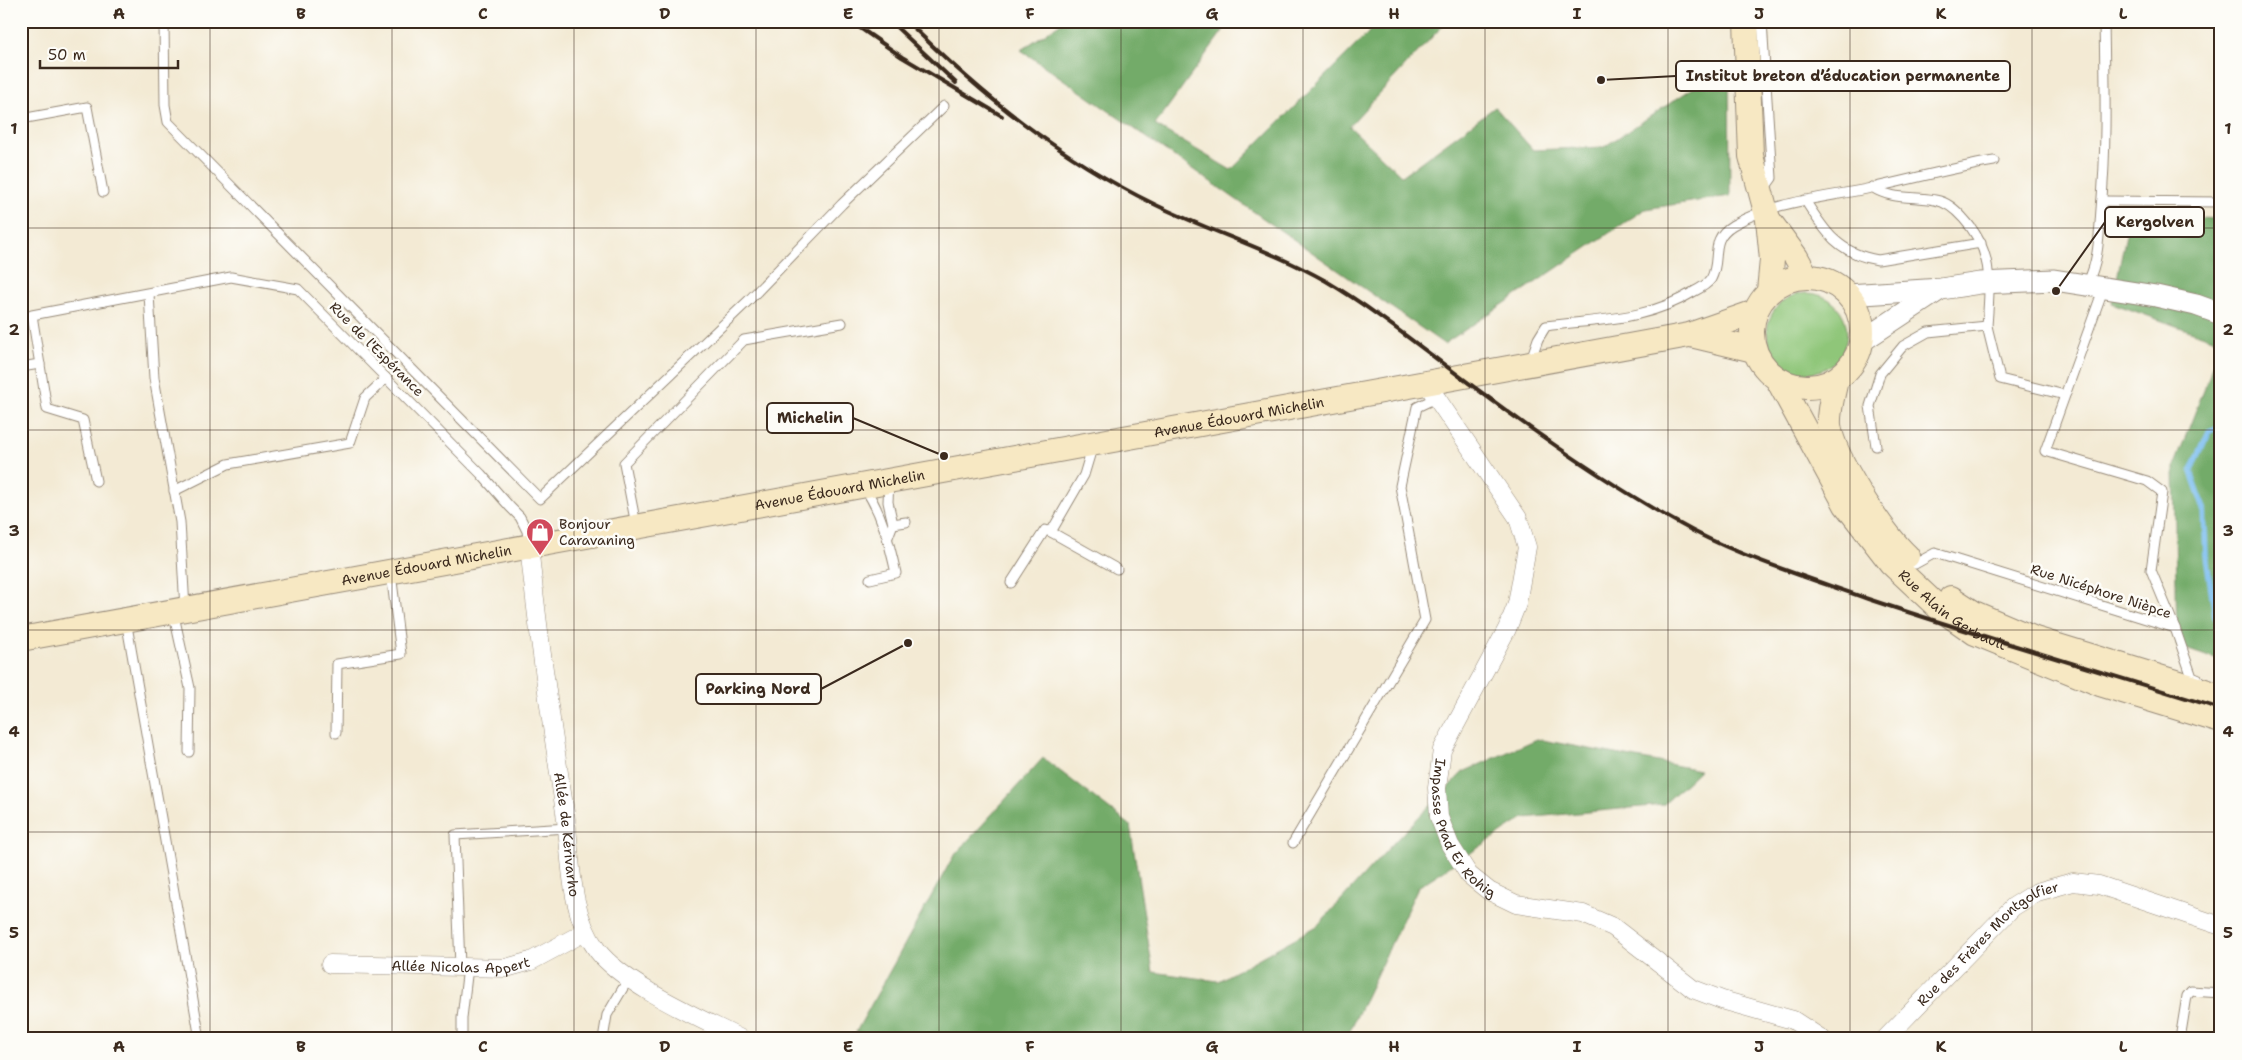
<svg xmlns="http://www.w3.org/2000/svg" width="2242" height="1060" font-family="'Shantell Sans',sans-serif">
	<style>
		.green { fill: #8fc679; stroke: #65784c }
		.forest { fill: #73ab69; stroke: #576a44 }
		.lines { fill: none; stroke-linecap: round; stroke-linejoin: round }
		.stream { stroke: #7abdf0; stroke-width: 5.5 }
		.service-casing { stroke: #978a79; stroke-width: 11 }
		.minor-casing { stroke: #978a79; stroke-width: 19 }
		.tertiary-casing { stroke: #978a79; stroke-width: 23 }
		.secondary-casing { stroke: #978a79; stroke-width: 26 }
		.service { stroke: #fff; stroke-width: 9 }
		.minor { stroke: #fff; stroke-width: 18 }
		.tertiary { stroke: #fff; stroke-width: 21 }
		.secondary { stroke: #f7e8c3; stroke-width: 24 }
		.rail { stroke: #3b2a1e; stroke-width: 4 }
		.grid { fill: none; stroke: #3b2a1e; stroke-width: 1; stroke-opacity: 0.55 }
		.labels { text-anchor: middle; stroke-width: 5; stroke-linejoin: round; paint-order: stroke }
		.street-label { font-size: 14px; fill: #3b2a1e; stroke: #fdfcf7 }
		.poi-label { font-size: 14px; fill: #3b2a1e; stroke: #fdfcf7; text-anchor: start }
		.leader { fill: none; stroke: #3b2a1e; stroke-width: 2 }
		.callout-dot { fill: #3b2a1e; stroke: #fdfcf7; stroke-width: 2 }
		.callout { fill: #fdfcf7; stroke: #3b2a1e; stroke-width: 2 }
		.callout-label { font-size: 15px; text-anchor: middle; font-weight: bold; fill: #3b2a1e }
		.neatline { fill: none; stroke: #3b2a1e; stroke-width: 2 }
		.grid-label { font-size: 16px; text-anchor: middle; font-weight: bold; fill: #3b2a1e }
	</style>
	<rect width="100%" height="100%" fill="#fdfcf7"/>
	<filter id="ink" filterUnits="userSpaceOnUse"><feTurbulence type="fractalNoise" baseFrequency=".02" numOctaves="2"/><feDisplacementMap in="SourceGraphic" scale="10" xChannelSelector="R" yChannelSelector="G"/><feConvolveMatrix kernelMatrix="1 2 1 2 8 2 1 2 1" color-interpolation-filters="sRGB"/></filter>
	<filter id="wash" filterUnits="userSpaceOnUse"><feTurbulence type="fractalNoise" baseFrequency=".0096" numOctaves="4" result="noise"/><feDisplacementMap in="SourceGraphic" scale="20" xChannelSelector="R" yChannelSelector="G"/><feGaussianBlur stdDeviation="1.12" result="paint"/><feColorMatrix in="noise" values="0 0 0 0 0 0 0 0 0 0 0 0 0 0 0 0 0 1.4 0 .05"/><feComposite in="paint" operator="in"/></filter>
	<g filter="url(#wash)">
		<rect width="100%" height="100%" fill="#f3ead4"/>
		<circle class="green" cx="1807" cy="333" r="40"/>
		<g class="forest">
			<polygon points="1064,21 1230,21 1155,125 1231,170 1380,21 1447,21 1349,126 1402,176 1495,107 1533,150 1604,147 1729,64 1730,196 1645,209 1444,344 1021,50"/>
			<polygon points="2130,215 2221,219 2221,342 2112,303"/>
			<polygon points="2221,346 2221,661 2177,646 2174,466"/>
			<polygon points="1537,739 1700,770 1663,805 1524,818 1418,887 1346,1039 897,1039 856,1032 953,857 1043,758 1130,825 1153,972 1218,981 1317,926 1398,838 1463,772"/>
		</g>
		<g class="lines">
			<polyline class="stream" points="2221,426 2209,431 2191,472 2204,508 2206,555 2215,616 2221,625"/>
		</g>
	</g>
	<g filter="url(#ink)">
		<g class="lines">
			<g class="service-casing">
				<g id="service">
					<polyline points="164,21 165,105 168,122 540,499 749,300 842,204 944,106"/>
					<polyline points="1762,21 1772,178 1764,189"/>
					<polyline points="21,119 87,107 103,192"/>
					<path d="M1872 187C1891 200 1913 196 1935 200 1947 202 1955 209 1963 218 1994 251 1990 284 1987 326"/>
					<path d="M1805 200C1824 231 1839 254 1878 260L1981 243"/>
					<polyline points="2102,201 2221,202"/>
					<path d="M2087 284C2099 261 2099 235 2101 209 2107 147 2105 84 2104 21"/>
					<polyline points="149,294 154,378 180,522 185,609"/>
					<path d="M1530 362 1538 339 1546 326C1599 319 1646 321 1693 292 1699 289 1707 285 1711 279 1722 259 1708 240 1733 225 1774 201 1825 198 1871 188 1912 179 1952 168 1994 161"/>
					<polyline points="21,367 40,364"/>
					<polyline points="1876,446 1870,406 1880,374 1903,346 1928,332 1987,326 2000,379 2065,395"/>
					<polyline points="96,481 83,420 47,409 32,315 231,277 298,289 481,474 510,507 520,517 527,531 529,545"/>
					<path d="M864 487C882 513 889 542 896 573L870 579"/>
					<polyline points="174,491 228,464 350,443 365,398 386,378"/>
					<polyline points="893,524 906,522"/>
					<polyline points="636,525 624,463 744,340 842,323"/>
					<polyline points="1051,532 1117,569"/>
					<polyline points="888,537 893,524 888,502 889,481"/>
					<polyline points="1915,564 1935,553 2175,628 2151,570 2162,492 2147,481 2045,451 2104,287"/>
					<polyline points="1011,583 1045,530 1051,532 1084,475 1093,445"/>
					<polyline points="173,611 190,688 189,752"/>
					<polyline points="126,620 200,1039"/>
					<polyline points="2175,628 2192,677 2199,680"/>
					<polyline points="336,733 337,664 401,654 391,573"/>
					<polyline points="1293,843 1425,620 1400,486 1417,407 1436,398"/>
					<polyline points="460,967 455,835 568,828"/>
					<polyline points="462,1039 462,1018 468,967"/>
					<polyline points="603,1039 607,1015 629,978"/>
					<polyline points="2180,1039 2187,996 2191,991 2221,993"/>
				</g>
			</g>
			<g class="minor-casing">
				<g id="minor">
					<path id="s1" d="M1427 384 1518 518 1527 547 1517 604 1507 629 1442 750 1437 788 1439 817 1450 845 1469 875 1489 891 1516 904 1583 914 1613 927 1693 989 1722 1000 1793 1020 1822 1039"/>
					<path id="s2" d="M529 545C538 635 551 723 565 812 572 858 568 911 597 950 625 986 700 1018 741 1039"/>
					<path id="s3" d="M330 964 506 968 531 961 585 932"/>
					<path id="s4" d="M1885 1039 2013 907 2037 892 2073 882 2099 885 2221 926"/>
				</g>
			</g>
			<g class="tertiary-casing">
				<g id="tertiary">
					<polyline points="1848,295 1941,289 1980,283 2054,280 2156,296 2196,305 2221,314"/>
					<polyline points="1862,341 1939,290"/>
				</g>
			</g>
			<g class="secondary-casing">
				<g id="secondary">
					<polyline points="1746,21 1751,156 1768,219 1772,260 1769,291"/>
					<polyline points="1768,219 1796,257 1807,277"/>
					<circle cx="1807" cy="332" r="55"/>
					<polyline points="1691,335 1754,350"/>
					<path id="s5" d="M1778 380 1846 505 1891 563 1939 608 1975 633 2100 684 2221 721"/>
					<path d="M1836 380C1833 395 1828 410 1829 425 1833 458 1883 533 1907 556"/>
					<polyline points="1951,598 1974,613 2035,639 2221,696"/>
					<path id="s6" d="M21 639 1689 335 1755 312"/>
				</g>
			</g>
			<use href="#service" class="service"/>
			<use href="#minor" class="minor"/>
			<use href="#tertiary" class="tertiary"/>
			<use href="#secondary" class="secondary"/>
			<g class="rail">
				<polyline points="850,21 902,57 1002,116"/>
				<polyline points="890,21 956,83"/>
				<path d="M907 21C981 95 1060 158 1154 204 1211 232 1271 250 1326 281 1382 314 1432 357 1485 395 1551 444 1620 492 1693 531 1749 560 1809 578 1868 599 1985 638 2103 672 2221 709"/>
			</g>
		</g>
	</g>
	<path class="grid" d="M210 21V1039M392 21V1039M574 21V1039M756 21V1039M939 21V1039M1121 21V1039M1303 21V1039M1485 21V1039M1668 21V1039M1850 21V1039M2032 21V1039M21 228H2221M21 430H2221M21 630H2221M21 832H2221"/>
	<defs>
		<g id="shop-pin" transform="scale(1.4375)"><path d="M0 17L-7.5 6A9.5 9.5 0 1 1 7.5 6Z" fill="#d1495b" stroke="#fdfcf7"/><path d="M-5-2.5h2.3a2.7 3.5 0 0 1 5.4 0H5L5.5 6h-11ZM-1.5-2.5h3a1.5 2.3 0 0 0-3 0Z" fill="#fff"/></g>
	</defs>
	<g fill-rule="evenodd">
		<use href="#shop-pin" x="540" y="532"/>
	</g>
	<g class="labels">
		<g class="street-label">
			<text transform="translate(377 349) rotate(45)" y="5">Rue de l'Espérance</text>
			<text dy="5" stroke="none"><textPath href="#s6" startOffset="1238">Avenue Édouard Michelin</textPath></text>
			<text dy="5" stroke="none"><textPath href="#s6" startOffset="832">Avenue Édouard Michelin</textPath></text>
			<text dy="5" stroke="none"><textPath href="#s6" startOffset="412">Avenue Édouard Michelin</textPath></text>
			<text transform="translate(2101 591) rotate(18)" y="5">Rue Nicéphore Nièpce</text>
			<text dy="5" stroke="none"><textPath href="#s5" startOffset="294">Rue Alain Gerbault</textPath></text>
			<text dy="5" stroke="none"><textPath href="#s1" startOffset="501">Impasse Prad Er Rohig</textPath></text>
			<text dy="5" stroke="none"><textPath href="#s2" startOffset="292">Allée de Kérivarho</textPath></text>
			<text dy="5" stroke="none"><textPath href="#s4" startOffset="142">Rue des Frères Montgolfier</textPath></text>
			<text dy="5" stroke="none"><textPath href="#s3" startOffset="131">Allée Nicolas Appert</textPath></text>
		</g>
		<g class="poi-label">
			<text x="559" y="529">Bonjour<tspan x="559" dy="16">Caravaning</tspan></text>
		</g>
	</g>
	<path class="leader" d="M1601 80L1676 76M2056 291L2105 222M944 456L853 418M908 643L821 689"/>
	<g class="callout-dot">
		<circle cx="1601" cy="80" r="5"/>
		<circle cx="2056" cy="291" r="5"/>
		<circle cx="944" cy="456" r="5"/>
		<circle cx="908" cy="643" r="5"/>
	</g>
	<g class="callout">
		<rect x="1676" y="61" width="334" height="30" rx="5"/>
		<rect x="2105" y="207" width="99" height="30" rx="5"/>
		<rect x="767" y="403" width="86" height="30" rx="5"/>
		<rect x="696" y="674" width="125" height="30" rx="5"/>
	</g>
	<g class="callout-label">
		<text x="1843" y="81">Institut breton d’éducation permanente</text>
		<text x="2155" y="227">Kergolven</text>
		<text x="810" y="423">Michelin</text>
		<text x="758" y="694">Parking Nord</text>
	</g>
	<rect width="2242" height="1060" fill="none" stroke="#fdfcf7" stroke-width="55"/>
	<path d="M40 60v8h138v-8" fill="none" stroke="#3b2a1e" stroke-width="2.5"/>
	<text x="48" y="60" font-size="15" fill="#3b2a1e" stroke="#fdfcf7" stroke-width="4" paint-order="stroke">50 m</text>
	<rect x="28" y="28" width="2186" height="1004" class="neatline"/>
	<g class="grid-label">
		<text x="119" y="19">A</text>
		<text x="301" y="19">B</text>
		<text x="483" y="19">C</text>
		<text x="665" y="19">D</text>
		<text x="848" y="19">E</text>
		<text x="1030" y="19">F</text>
		<text x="1212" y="19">G</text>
		<text x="1394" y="19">H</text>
		<text x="1577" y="19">I</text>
		<text x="1759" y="19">J</text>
		<text x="1941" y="19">K</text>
		<text x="2123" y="19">L</text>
		<text x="14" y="134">1</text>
		<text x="2228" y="134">1</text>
		<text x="14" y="335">2</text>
		<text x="2228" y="335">2</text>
		<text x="14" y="536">3</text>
		<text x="2228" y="536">3</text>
		<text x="14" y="737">4</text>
		<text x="2228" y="737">4</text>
		<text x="14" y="938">5</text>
		<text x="2228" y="938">5</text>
		<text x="119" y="1052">A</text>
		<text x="301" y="1052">B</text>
		<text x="483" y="1052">C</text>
		<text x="665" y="1052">D</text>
		<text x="848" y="1052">E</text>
		<text x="1030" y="1052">F</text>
		<text x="1212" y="1052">G</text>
		<text x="1394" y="1052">H</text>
		<text x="1577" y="1052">I</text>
		<text x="1759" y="1052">J</text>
		<text x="1941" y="1052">K</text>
		<text x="2123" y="1052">L</text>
	</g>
</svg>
